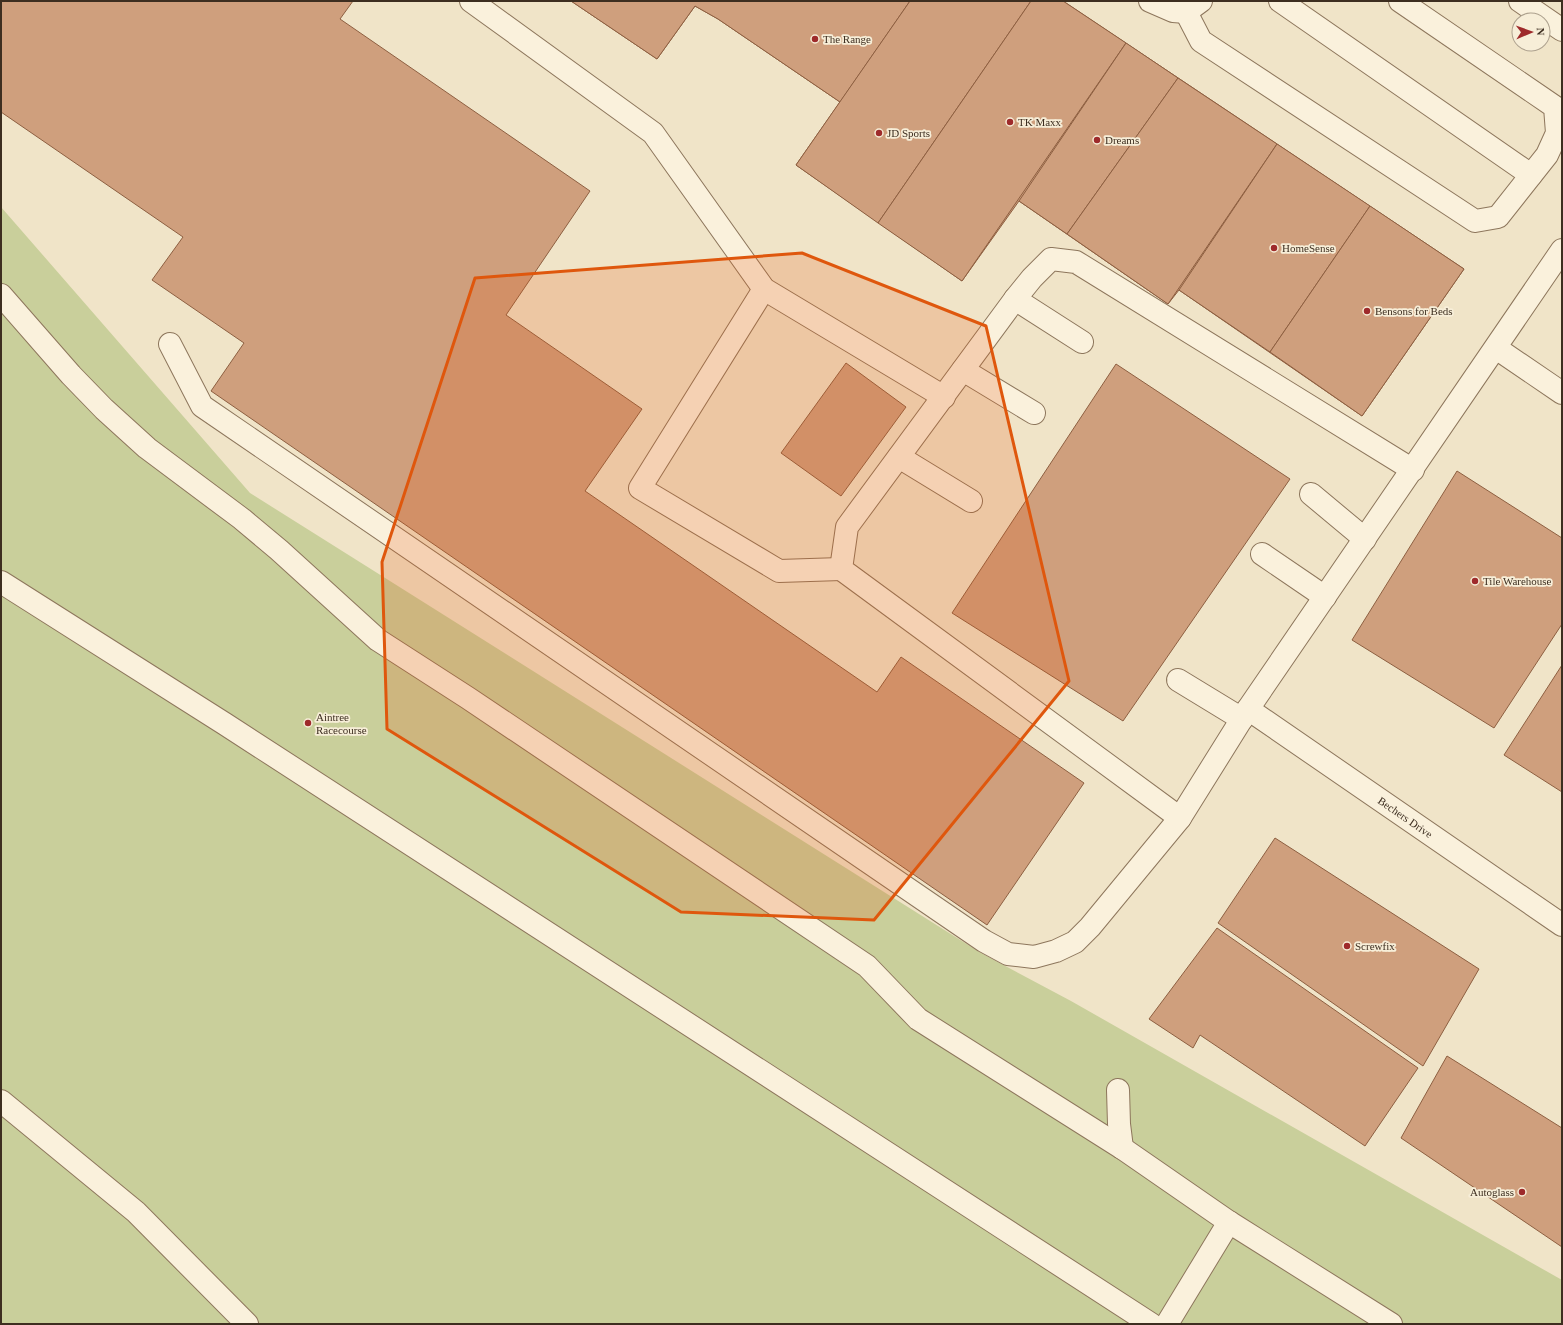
<svg xmlns="http://www.w3.org/2000/svg" width="1563" height="1325" font-family="Georgia,serif">
	<style>
		.green { fill: #c9cf9b }
		.building { fill: #cf9f7d; stroke: #8d5f41 }
		.lines { fill: none; stroke-linecap: round; stroke-linejoin: round }
		.minor-casing { stroke: #8d765c; stroke-width: 24 }
		.minor { stroke: #faf1dc; stroke-width: 22 }
		.marked { fill: #df570d; fill-opacity: 0.2; stroke: #df570d; stroke-width: 3; stroke-linejoin: round }
		.poi-dot { fill: #9e2a2b; stroke: #f7eed8; stroke-width: 1.5 }
		.labels { text-anchor: middle; stroke-width: 3.5; stroke-linejoin: round; paint-order: stroke }
		.poi-label { font-size: 11px; fill: #3d2e20; stroke: #f7eed8; text-anchor: start }
		.street-label { font-size: 11px; fill: #3d2e20; stroke: #f7eed8 }
	</style>
	<rect width="100%" height="100%" fill="#f0e4c8"/>
	<polygon class="green" points="1,207 250,493 981,953 1071,1001 1562,1280 1562,1324 1,1324"/>
	<g class="building">
		<polygon points="1,1 353,1 340,19 590,191 506,315 642,409 585,491 877,692 901,657 1084,783 987,925 211,391 244,343 152,280 183,237 1,112"/>
		<polygon points="571,1 1063,1 1464,269 1362,416 1179,290 1168,304 1019,201 962,281 796,165 840,102 718,19 695,6 657,59"/>
		<polygon points="571,1 910,1 840,102 718,19 695,6 657,59"/>
		<polygon points="910,1 1031,1 878,223 796,165"/>
		<polygon points="1031,1 1063,1 1126,43 962,281 878,223"/>
		<polygon points="1126,43 1178,78 1067,234 1019,201"/>
		<polygon points="1178,78 1277,144 1168,304 1067,234"/>
		<polygon points="1277,144 1370,206 1270,352 1179,290"/>
		<polygon points="1370,206 1464,269 1362,416 1270,352"/>
		<polygon points="846,363 906,407 841,496 781,453"/>
		<polygon points="1116,364 1290,479 1123,721 952,613"/>
		<polygon points="1457,471 1562,538 1562,624 1494,728 1352,640"/>
		<polygon points="1562,665 1562,792 1504,755"/>
		<polygon points="1275,838 1479,969 1423,1066 1218,923"/>
		<polygon points="1217,928 1418,1068 1365,1146 1200,1035 1193,1048 1149,1019"/>
		<polygon points="1447,1056 1562,1128 1562,1247 1401,1138"/>
	</g>
	<g class="lines">
		<g class="minor-casing">
			<g id="minor">
				<polyline points="471,1 653,133 764,289 944,397"/>
				<polyline points="1150,1 1173,11 1186,12 1201,1"/>
				<polyline points="1280,1 1531,175"/>
				<polyline points="1520,1 1562,30"/>
				<polyline points="1186,12 1201,41 1475,221 1498,217 1547,155 1557,133 1555,107 1400,1"/>
				<polyline points="764,289 640,488 779,571 841,569"/>
				<polyline points="1,295 71,375 104,409 147,448 242,519 279,550 378,640 468,698 867,966 918,1019 1122,1148 1229,1222 1391,1324"/>
				<polyline points="1015,299 1082,342"/>
				<polyline points="170,344 202,406 984,941 1008,954 1034,957 1056,951 1075,942 1090,927 1180,818 1248,709 1562,250"/>
				<polyline points="1496,348 1562,393"/>
				<polyline points="963,370 1034,413"/>
				<polyline points="899,457 971,501"/>
				<polyline points="1311,494 1365,539"/>
				<polyline points="1262,554 1325,597"/>
				<polyline points="1,582 225,724 1151,1324"/>
				<polyline points="1178,680 1242,719"/>
				<path id="s1" d="M1248 709 1562 925"/>
				<polyline points="1180,818 841,569 847,527 1015,299 1032,278 1051,259 1076,262 1413,470"/>
				<polyline points="1118,1090 1119,1124 1122,1148"/>
				<polyline points="1,1101 136,1212 247,1324"/>
				<polyline points="1167,1324 1229,1222"/>
			</g>
		</g>
		<use href="#minor" class="minor"/>
	</g>
	<path class="marked" d="M802 253 986 326 1069 681 874 920 681 912 387 729 382 562 475 278Z"/>
	<g class="poi-dot">
		<circle cx="815" cy="39" r="4"/>
		<circle cx="1010" cy="122" r="4"/>
		<circle cx="879" cy="133" r="4"/>
		<circle cx="1097" cy="140" r="4"/>
		<circle cx="1274" cy="248" r="4"/>
		<circle cx="1367" cy="311" r="4"/>
		<circle cx="1475" cy="581" r="4"/>
		<circle cx="308" cy="723" r="4"/>
		<circle cx="1347" cy="946" r="4"/>
		<circle cx="1522" cy="1192" r="4"/>
	</g>
	<g class="labels">
		<g class="poi-label">
			<text x="823" y="43">The Range</text>
			<text x="1018" y="126">TK Maxx</text>
			<text x="887" y="137">JD Sports</text>
			<text x="1105" y="144">Dreams</text>
			<text x="1282" y="252">HomeSense</text>
			<text x="1375" y="315">Bensons for Beds</text>
			<text x="1483" y="585">Tile Warehouse</text>
			<text x="316" y="721">Aintree<tspan x="316" dy="13">Racecourse</tspan></text>
			<text x="1355" y="950">Screwfix</text>
			<text x="1514" y="1196" text-anchor="end">Autoglass</text>
		</g>
		<g class="street-label">
			<text dy="4" stroke="none"><textPath href="#s1" startOffset="191">Bechers Drive</textPath></text>
		</g>
	</g>
	<rect width="1563" height="1325" fill="none" stroke="#3d2e20" stroke-width="4"/>
	<g transform="translate(1531 32) rotate(88)"><circle r="19" fill="#f7eed8" stroke="#ada18e"/>
	<path d="M0-3L7 15L0 10L-7 15Z" fill="#9e2a2b"/>
	<text y="-6" font-size="11" font-weight="bold" text-anchor="middle" fill="#3d2e20">N</text>
	</g>
</svg>
